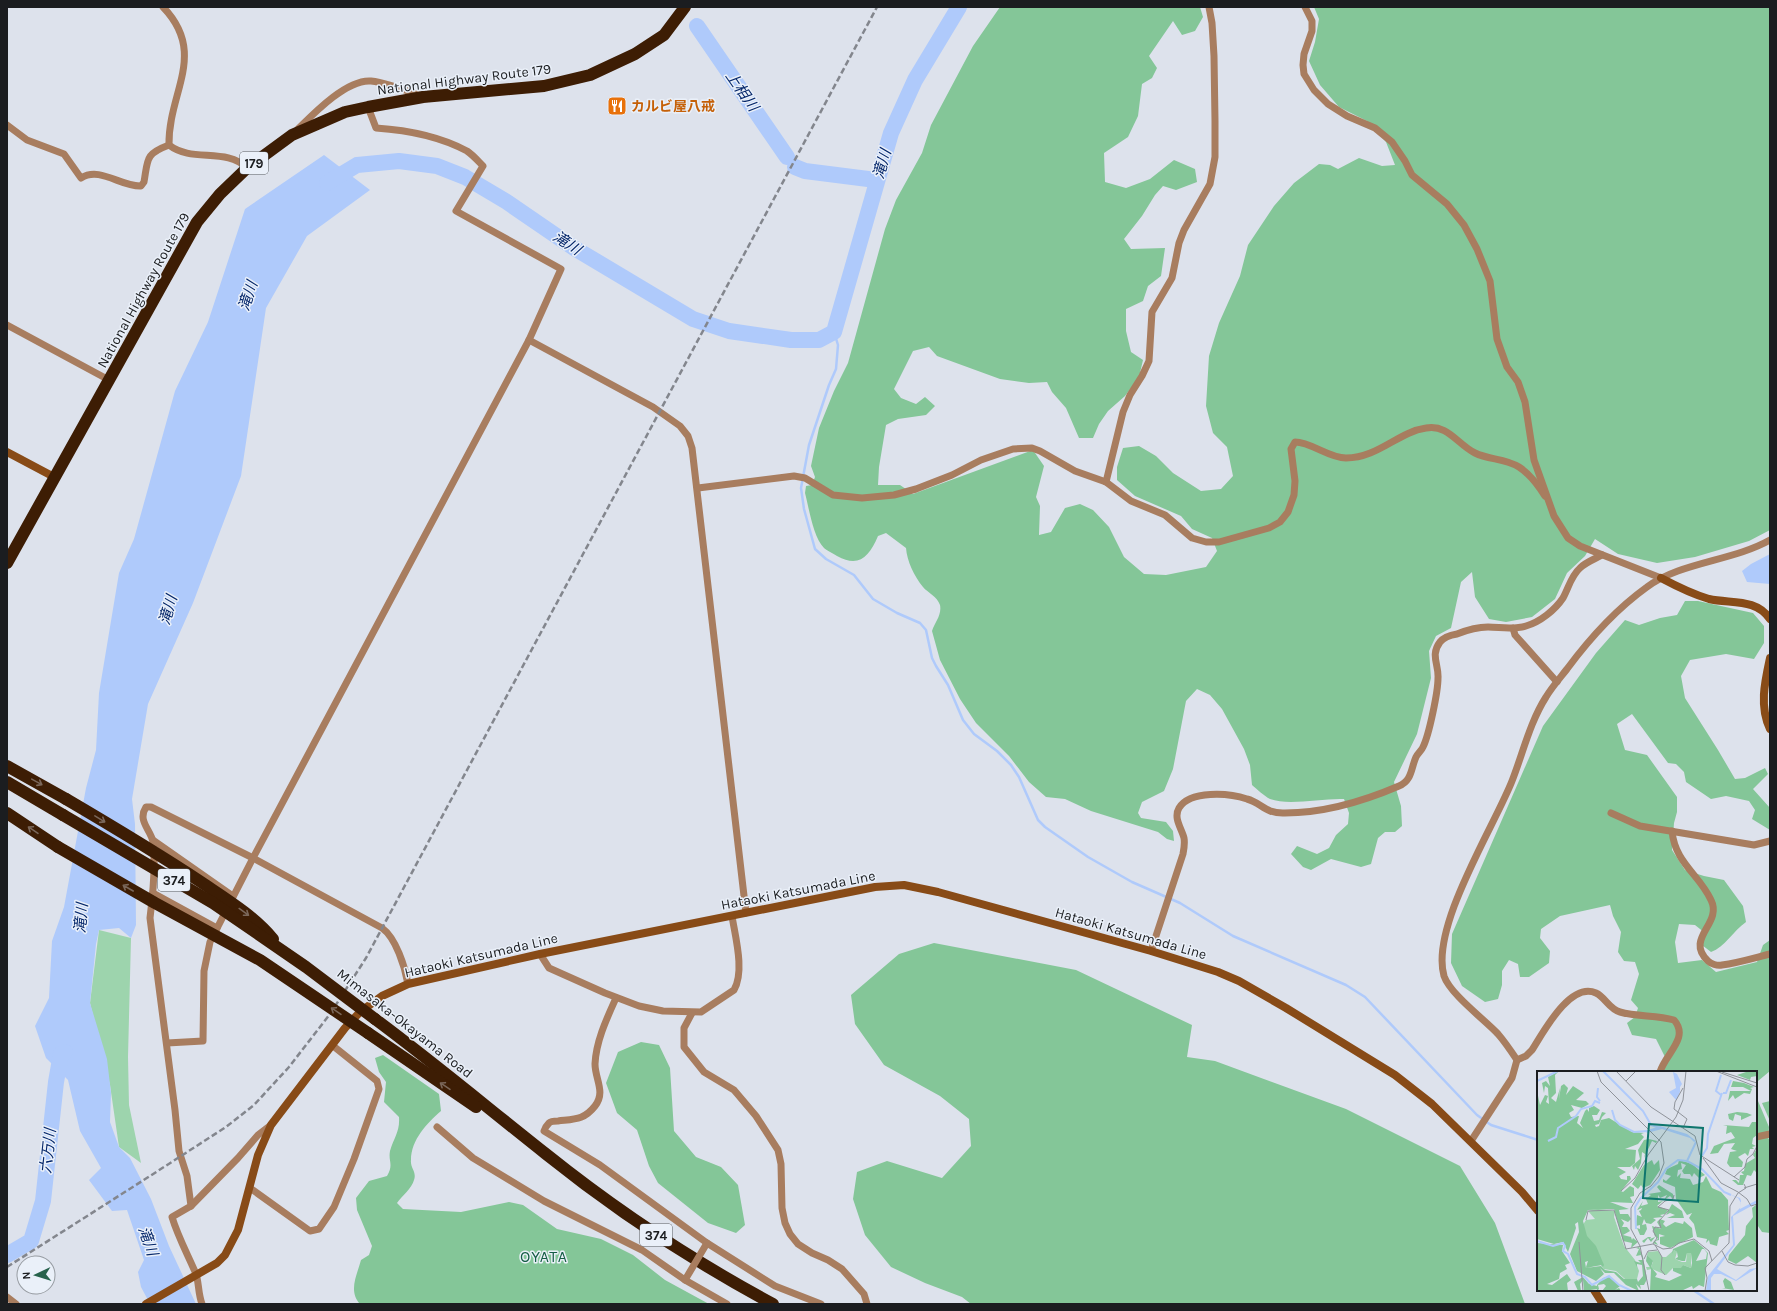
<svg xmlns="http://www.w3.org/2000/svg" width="1777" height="1311" font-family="Karla,'Noto Sans JP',sans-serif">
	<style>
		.green { fill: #9dd4ad }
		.forest { fill: #84c698 }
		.water { fill: #afcafb }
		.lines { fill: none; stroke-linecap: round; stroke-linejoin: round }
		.stream { stroke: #afcafb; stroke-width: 2.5 }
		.river { stroke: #afcafb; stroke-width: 16 }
		.street { stroke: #a87d5f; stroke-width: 7 }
		.secondary { stroke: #884b17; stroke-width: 8 }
		.highway { stroke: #3d1d04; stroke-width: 12 }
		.rail { stroke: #83868d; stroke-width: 2.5; stroke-dasharray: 6 3; stroke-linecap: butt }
		.street-bridge { stroke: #a87d5f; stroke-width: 7 }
		.highway-bridge { stroke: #3d1d04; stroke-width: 12 }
		.oneway { stroke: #7a675a }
		.labels { text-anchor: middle; stroke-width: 3; stroke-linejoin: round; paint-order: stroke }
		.shield { fill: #eaf0f9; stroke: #595c61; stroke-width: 1 }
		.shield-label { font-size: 13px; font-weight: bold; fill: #1b1d20 }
		.street-label { font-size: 14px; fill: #1b1d20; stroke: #eaf0f9 }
		.food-label { font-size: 14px; font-weight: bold; fill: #c56008; stroke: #eaf0f9; text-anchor: start }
		.water-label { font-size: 15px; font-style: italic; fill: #05276b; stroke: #eaf0f9 }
		.quarter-label { font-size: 16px; letter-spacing: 1px; fill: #155d45; stroke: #eaf0f9 }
		.inset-river { fill: none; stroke: #afcafb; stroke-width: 2 }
		.inset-road { fill: none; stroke: #8f939a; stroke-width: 1 }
		.view { fill: #0f766e; fill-opacity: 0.15; stroke: #0f766e; stroke-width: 2 }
		.inset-edge { fill: none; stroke: #1b1d20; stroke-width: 2 }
	</style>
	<rect width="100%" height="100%" fill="#dde2ec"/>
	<polygon class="green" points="99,930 131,938 128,1057 129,1105 141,1163 119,1147 110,1085 90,1003"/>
	<g class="forest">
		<path d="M1000 7H1200L1203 17 1195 31 1182 35 1173 21 1149 56 1157 68 1152 78 1142 84 1138 116 1128 137 1104 153 1105 182 1126 188 1150 179 1174 160 1195 169 1197 182 1176 190 1163 186 1155 195 1142 216 1124 239 1131 249 1165 248 1161 276 1148 286 1143 301 1126 309V331L1131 352 1143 360 1139 377 1125 396 1108 411 1099 424 1093 438H1079L1066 408 1052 392 1047 382 1029 383 1000 379 937 356 929 347 913 351 894 389 901 398 916 404 925 397 935 406 926 415 898 419 886 425 879 467 878 485H900L913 494 1033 450 1044 466 1036 497 1040 506 1039 535 1051 532 1065 508 1080 504 1093 510 1109 527 1124 557 1144 574 1166 575 1206 567 1217 551 1212 538 1192 529 1181 516 1135 496 1117 480V467L1123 448 1139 446 1156 456 1173 473 1201 491 1221 489 1233 476 1227 447 1213 433 1206 406 1209 356 1219 323 1240 276 1248 245 1274 206 1294 183 1319 164 1330 165 1338 169 1359 158 1382 166 1395 165 1386 142 1367 121 1339 107 1320 85 1309 61 1315 42 1319 19 1314 7H1770V530L1749 541 1695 557 1657 563 1618 554 1595 539 1585 556 1567 573 1555 599 1532 617 1506 622 1489 619 1475 597 1472 572 1461 582 1451 628 1436 636 1429 651 1431 678 1417 734 1394 782 1401 806 1402 826 1395 832H1385L1378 838 1371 864 1361 867 1331 859 1311 870 1303 867 1291 854 1297 846 1317 854 1329 848 1336 835 1348 824 1349 813 1344 799C1322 798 1289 806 1270 799 1264 796 1257 789 1252 785L1250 765 1244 749 1222 709 1210 695 1197 689 1186 701 1173 769 1164 791 1142 802 1138 813 1141 818 1166 822 1173 831 1174 841 1167 839 1158 832 1091 811 1065 799 1046 797 1029 782 1009 756 976 723 960 699 940 660 932 631C935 622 942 615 940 605 937 596 928 593 923 587 914 576 907 561 906 548L886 533 878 536C869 557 859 568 837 556 833 553 827 551 824 548 813 537 809 508 805 493L806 486 812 485 815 477 811 466 819 428 834 391 848 363 885 229 896 200 922 153 931 125 973 46Z"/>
		<path d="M1685 601H1698L1753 613 1764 626V643L1754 659 1726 654 1690 660 1681 676 1685 698 1718 750 1735 779 1745 778 1765 768 1768 774 1753 789 1770 808V830L1752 819 1755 810 1749 801 1726 796 1711 799 1686 782 1684 772 1676 764 1668 763 1632 714 1617 724 1625 750 1647 755 1677 797V812L1674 823 1672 850 1685 870 1704 876 1724 880 1743 906 1746 922C1733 931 1725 947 1711 952L1702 945 1705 933 1695 925 1679 924 1675 942 1678 963 1702 960 1716 972 1757 962 1763 945 1770 940V1071L1758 1081V1101L1769 1127 1768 1138 1770 1140V1233L1762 1232 1756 1223V1072H1663L1667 1061 1656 1039 1632 1035 1627 1023 1635 1017 1638 1008 1631 1000 1639 974 1635 962 1624 961 1618 952 1621 932 1613 916 1610 905 1560 916 1541 929 1540 938 1550 951 1549 963 1529 977H1520L1518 964 1509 960 1502 971V985L1498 999 1485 1002 1462 986 1451 963 1452 934 1543 726 1596 653 1625 620 1639 625 1660 618 1677 615Z"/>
		<polygon points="934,943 1076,970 1192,1025 1187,1057 1215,1061 1346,1109 1460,1166 1495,1223 1525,1304 971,1304 962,1297 925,1283 891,1267 865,1235 853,1199 857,1172 887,1161 942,1178 971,1146 969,1119 940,1096 884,1065 855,1024 851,995 899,954"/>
		<polygon points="641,1042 659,1045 670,1068 674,1131 696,1157 721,1167 738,1185 745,1225 736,1233 708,1223 658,1183 649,1166 637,1130 617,1113 606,1083 618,1052"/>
		<path d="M383 1055 439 1094 441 1111C427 1123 411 1140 411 1160 410 1168 417 1172 414 1180 412 1188 402 1196 397 1203L403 1209 461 1212 509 1202 523 1205 557 1229 601 1239 633 1255 665 1280 709 1304H360C348 1291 357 1275 361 1260L369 1255 372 1246 357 1210 356 1198 369 1181 387 1176C394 1164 388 1162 390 1151 394 1137 400 1132 399 1117L384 1102 386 1082 379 1072 375 1058Z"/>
		<polygon points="1770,1101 1770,1121 1762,1103"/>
	</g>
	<g class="water">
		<polygon points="324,155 370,190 307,236 266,308 241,476 193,603 148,704 132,799 135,824 136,925 131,938 119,928 99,930 96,944 90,1003 107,1059 111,1093 110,1122 119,1147 130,1158 151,1199 169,1246 196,1304 150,1304 141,1287 138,1272 144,1260 127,1210 112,1211 89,1180 101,1168 80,1131 68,1080 46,1058 35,1026 49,998 52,941 64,907 86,788 96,750 99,693 119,573 134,539 175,391 208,322 245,209"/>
		<polygon points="1770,554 1770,584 1747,582 1742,571 1751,564"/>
	</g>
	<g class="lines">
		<g class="stream">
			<polyline points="834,332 838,345 836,369 829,385 809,445 801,488 804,509 815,549 826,559 854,575 873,599 897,613 920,623 926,630 932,658 936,666 948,685 963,720 974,734 997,751 1011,765 1019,777 1038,820 1045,827 1088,857 1132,882 1180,903 1233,936 1346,985 1365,997 1477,1115 1491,1125 1538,1140"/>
			<polyline points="1693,1290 1714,1304"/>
		</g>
		<g class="river">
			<polyline points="697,26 787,157"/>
			<polyline points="795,167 805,171 876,180"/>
			<polyline points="327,183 357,165 399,161 437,166 465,177 507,202 574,248 693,319 729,331 791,340 819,340 834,332 891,133 915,80 959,7"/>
			<polyline points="7,1255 31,1241 43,1201 56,1082 61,1054 65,1052"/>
		</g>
		<g class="street">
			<path d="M163 7C208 54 168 92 169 145 192 163 226 147 247 168"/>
			<polyline points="1305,7 1312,21 1312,31 1304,54 1303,65 1304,74 1314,90 1328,104 1347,116 1375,128 1392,142 1405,161 1412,175 1447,204 1464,225 1477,249 1490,281 1497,339 1507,367 1518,382 1525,402 1534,460 1554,516 1568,538 1580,546 1661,578"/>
			<path d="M7 125 27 140 64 154 81 178C100 166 121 187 141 186L144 182C148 159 145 154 169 145"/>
			<path d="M298 129C314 113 347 79 371 81 388 83 405 90 421 96"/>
			<polyline points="7,325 109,380"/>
			<polyline points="529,340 653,407 680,426 688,436 692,448 746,913"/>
			<polyline points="1106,482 1123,412 1130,395 1142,376 1149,361 1152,312 1172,278 1179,243 1184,230 1210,184 1215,157 1215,121 1214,56 1212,23 1209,7"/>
			<path d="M698 488 794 476 805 478 833 495 862 498 894 495 916 489 952 475 981 460 1013 449 1032 448 1040 451 1075 471 1106 482 1131 501 1165 515 1192 538 1206 542H1219L1269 528 1280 522 1288 512 1294 495 1295 481 1291 449 1295 442C1311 442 1329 458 1346 458 1378 458 1398 432 1426 428 1448 424 1457 444 1475 453 1489 460 1505 458 1519 467 1530 474 1538 485 1545 496"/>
			<polyline points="1513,628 1515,635 1557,682"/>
			<polyline points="1611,813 1640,826 1754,845 1770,841"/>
			<path d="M1672 831C1675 863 1699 874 1711 900 1723 924 1684 938 1708 961 1711 964 1717 966 1722 965 1738 963 1754 958 1770 954"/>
			<polyline points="153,840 233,896"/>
			<polyline points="153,893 217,928"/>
			<path d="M1151 951 1183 854C1184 849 1185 844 1184 838 1182 829 1173 818 1179 808 1190 790 1229 793 1247 799 1262 803 1265 814 1285 813 1323 813 1364 801 1399 786 1412 781 1411 768 1416 757 1418 753 1422 750 1423 747 1429 735 1438 692 1438 678 1439 665 1430 655 1440 642 1444 637 1451 635 1457 634 1467 630 1477 627 1488 627 1500 627 1513 630 1526 626 1540 622 1555 610 1563 598 1569 587 1571 576 1580 568 1586 562 1595 559 1602 555"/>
			<path d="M540 954 549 968 605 993 639 1006 663 1011 701 1012 734 990C745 971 735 936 732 916"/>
			<path d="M616 998C607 1018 596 1041 595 1064 595 1079 606 1092 595 1106 584 1120 575 1119 558 1121 555 1121 551 1121 549 1123 547 1125 545 1128 544 1131L600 1165 707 1243 775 1286 821 1304"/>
			<polyline points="692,1013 684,1028 684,1047 704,1072 734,1090 756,1116 778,1150 781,1164 782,1208 785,1223 790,1234 798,1244 812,1253 828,1260 842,1269 864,1294 867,1304"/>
			<path d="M167 1043 203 1041 204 971 210 942 253 858 529 340 561 269 456 211 483 166C478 161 473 155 467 151 439 136 406 130 376 128L368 107"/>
			<path d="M1517 1060 1526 1056 1532 1050C1543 1033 1570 981 1596 993 1605 997 1609 1009 1620 1012 1637 1017 1656 1015 1674 1020 1690 1038 1665 1054 1660 1072"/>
			<polyline points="437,1127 473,1158 544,1201 642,1250 685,1280 727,1304"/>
			<polyline points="1756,1137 1770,1134"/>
			<path d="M1471 1141 1512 1078 1517 1060C1511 1051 1505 1042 1498 1034 1485 1020 1450 994 1444 976 1430 927 1494 827 1512 781 1523 753 1530 722 1546 697 1552 687 1560 678 1567 669 1590 638 1615 610 1647 587 1680 562 1733 561 1770 540"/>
			<polyline points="250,1188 310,1231 319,1229 334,1207 354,1159 379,1089 377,1081 332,1045"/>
			<polyline points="191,1206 238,1158 258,1135 271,1125"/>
			<polyline points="7,1297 16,1304"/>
			<path d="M202 1304C198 1293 199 1283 196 1274 188 1255 178 1237 172 1217L191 1206 187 1176 179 1151 175 1110 150 918C153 894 156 866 153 842 151 830 137 821 146 807H151L253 858 382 928C396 938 405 967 408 984"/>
		</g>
		<g class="secondary">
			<polyline points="7,452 56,478"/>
			<path d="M1661 578C1676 586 1692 594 1709 599 1731 604 1756 598 1770 619"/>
			<path d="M1770 658C1765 681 1759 706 1770 729"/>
			<polyline points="1594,1290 1603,1304"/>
			<polyline points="146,1304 217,1263 225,1255 238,1230 258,1155 271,1125 345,1028 360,1012 382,996 408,984 540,954 875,887 904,885 938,892 1151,951 1218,972 1239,981 1286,1008 1395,1075 1432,1104 1522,1192 1538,1211"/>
		</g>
		<g class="highway">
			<polyline points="7,563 197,222 220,194 247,168 292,135 345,112 368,107 423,97 544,86 590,75 635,54 664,35 685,7"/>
			<polyline points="7,766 66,799"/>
			<polyline points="7,782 63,815"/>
			<polyline points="7,813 58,847"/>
			<path d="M375 1019C433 1062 489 1109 546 1154 617 1211 693 1261 773 1304"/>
			<polyline points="368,1033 476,1107"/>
		</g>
		<polyline class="rail" points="7,1267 150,1176 226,1127 254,1105 289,1067 330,1014 366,958 877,7"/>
		<polyline class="street-bridge" points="685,1280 707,1243"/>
		<g class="highway-bridge">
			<path d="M66 799C112 826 157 853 201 882 226 899 253 915 273 939"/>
			<polyline points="63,815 213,903 306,967 375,1019"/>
			<polyline points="58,847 155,903 260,960 368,1033"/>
		</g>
	</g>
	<defs><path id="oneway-shaft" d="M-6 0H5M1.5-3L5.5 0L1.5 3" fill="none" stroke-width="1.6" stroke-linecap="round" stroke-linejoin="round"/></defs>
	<g class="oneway">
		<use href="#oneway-shaft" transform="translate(37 782) rotate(29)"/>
		<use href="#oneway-shaft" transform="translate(100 819) rotate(31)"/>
		<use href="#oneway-shaft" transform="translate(33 830) rotate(-146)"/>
		<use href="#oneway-shaft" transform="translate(128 888) rotate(-150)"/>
		<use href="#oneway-shaft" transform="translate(244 912) rotate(36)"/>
		<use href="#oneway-shaft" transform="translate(336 1011) rotate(-146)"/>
		<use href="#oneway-shaft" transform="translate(445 1086) rotate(-146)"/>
	</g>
	<defs>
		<g id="restaurant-square" transform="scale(1)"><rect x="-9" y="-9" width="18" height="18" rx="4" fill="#e8710a" stroke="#eaf0f9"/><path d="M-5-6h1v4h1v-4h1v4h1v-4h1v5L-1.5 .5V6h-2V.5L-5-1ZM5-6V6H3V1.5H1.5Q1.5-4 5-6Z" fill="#fff"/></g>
	</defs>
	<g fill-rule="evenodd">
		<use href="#restaurant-square" x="617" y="106"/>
	</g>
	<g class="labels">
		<g class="shield">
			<rect x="240" y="152" width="28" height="22" rx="3"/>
			<rect x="158" y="869" width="32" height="22" rx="3"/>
			<rect x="640" y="1224" width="32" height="22" rx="3"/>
		</g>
		<g class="shield-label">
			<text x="254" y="168">179</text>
			<text x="174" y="885">374</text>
			<text x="656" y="1240">374</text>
		</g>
		<g class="street-label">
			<text transform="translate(464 79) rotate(-7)" y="5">National Highway Route 179</text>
			<text transform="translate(143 290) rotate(-61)" y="5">National Highway Route 179</text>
			<text transform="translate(798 890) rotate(-11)" y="5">Hataoki Katsumada Line</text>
			<text transform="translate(1131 933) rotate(16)" y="5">Hataoki Katsumada Line</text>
			<text transform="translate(481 955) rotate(-13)" y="5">Hataoki Katsumada Line</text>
			<text transform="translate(405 1023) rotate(38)" y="5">Mimasaka-Okayama Road</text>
		</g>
		<g class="food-label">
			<text x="631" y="111">カルビ屋八戒</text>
		</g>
		<g class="water-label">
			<text transform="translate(742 91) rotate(55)" y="5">上相川</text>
			<text transform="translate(882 164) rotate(-74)" y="5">滝川</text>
			<text transform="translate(567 243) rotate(33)" y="5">滝川</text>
			<text transform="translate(248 296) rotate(-72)" y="5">滝川</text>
			<text transform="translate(168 610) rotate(-74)" y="5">滝川</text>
			<text transform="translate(81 918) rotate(-85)" y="5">滝川</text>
			<text transform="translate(48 1151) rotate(-84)" y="5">六万川</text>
			<text transform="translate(148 1241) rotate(70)" y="5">滝川</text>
		</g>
		<g class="quarter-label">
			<text x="544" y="1262">OYATA</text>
		</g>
	</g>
	<g transform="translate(1537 1071)">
		<rect width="220" height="220" fill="#dde2ec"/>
		<path d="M61 138 78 140 77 146 87 175 98 189 102 200 100 208H88L79 200 67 198 64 194 49 196 55 180 50 176 44 157 49 149 58 148 51 140ZM137 179 140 181 138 188 145 191H149L150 182H154V197L146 194 145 197H136L129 204 115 198 110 199 109 196H114L116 191 110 184 111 181 121 180 125 186H129Z" fill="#9dd4ad"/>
		<path d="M22 0 18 4 19 22 14 27 19 31 23 17 22 28 24 15 27 13 31 17 29 24 36 15 47 22 39 29 49 30 52 33 45 37 34 34 37 39 32 42 34 46 42 45 40 52 46 57 43 52 48 40 50 38 52 41V37L57 35 63 39 60 44H55L57 50 62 49 65 41 69 42 65 46 62 53 58 54 59 56 62 55 64 49 72 47 95 61 107 62 104 63 107 66 101 73 88 78 99 79 98 92 93 96H80L89 101 82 105 84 108 90 109V105H93L94 108 84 120 86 121 93 115 97 117V125L93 126 96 132 73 131 92 138 82 139 83 143H91L94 148 91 151 84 148 87 152 85 156H90L93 160 86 164 94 166 95 169 96 167 101 171 94 177 95 172 86 170 77 138 51 139 46 150 50 165 59 175 67 194 66 196 64 194 49 197 51 190 48 191 49 197 64 195 68 199 79 201 87 208H100L101 211 106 205 105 194 100 193V196L97 190 104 192 101 189H106L104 184 99 185 102 178 99 177 102 176 106 186 110 208 107 214H103L104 218 99 213 102 220 89 214 77 202H68L63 197 67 203 59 210 40 200 33 183 42 161 41 151 38 153 39 157 31 181 26 171 17 173 0 168V20L3 34 8 24 11 25 9 31 12 33 11 17 8 15 7 22 5 12 9 10 13 15 11 6ZM212 0H220V5L214 6 213 9 200 4ZM196 10 207 12 217 16 213 17 215 18 213 23 207 22 198 28 196 24 191 30 193 20H214L206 16H194ZM200 41 210 42 215 44 204 49V45L198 43 196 50 192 48 191 43ZM215 51H220V64L216 67 215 73 219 75 215 76 217 78H213L211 85 208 82 201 86 206 91 205 96H193L190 92 193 81 200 80 194 78 198 72 187 73 181 82 173 83 177 75 198 67 194 61 189 63 190 55 186 54 212 56ZM112 68 120 70 119 72 115 70 107 87 108 83 105 81 104 92 101 99 98 95 97 99 95 95 103 88 101 79 107 69ZM219 79 220 102 217 99 214 105 210 104 206 114H201L195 109H199L202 112 203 104H207L204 101 207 100 208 93 218 87 216 84ZM115 89 117 94 122 89 123 99 113 114 106 117 104 114 101 118 95 113 107 94ZM142 89 155 93 168 104 162 107 157 102 155 106 153 103H147L145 100 149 94 144 92 145 98 141 99 140 106 144 102 143 107 153 108 156 114 166 111 169 105 175 117 184 121 191 129 192 159 189 160 192 163 182 166 180 175 173 173 172 169 169 172 170 168 160 166 157 153 152 147 155 142 150 144 139 128 138 116 126 111V108L129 110 134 105 128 103 130 98 141 93ZM122 114 136 123V128L133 125 127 129 130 124 123 127 121 124V131L126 130 120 135 131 139 128 143 123 144 126 146 116 147 119 149 114 153 109 152 107 148 105 154 109 153 110 158 107 164H103L100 157 103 158V154L99 155 100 144 105 146 102 140 104 139 105 137 100 139 106 130 104 135 111 133 109 128 114 124 111 123 124 121 120 116ZM135 133 145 140 147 147H130L138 144 133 142 129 144ZM220 133V192L211 185 199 193 191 189 192 184 208 164 209 155 216 146 215 137ZM123 148 128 150 126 153 129 156 138 151 146 153 147 150 155 157 156 166 133 177 123 173V166L128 165 122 163V169L118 170 121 174 116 172 117 170 121 168 119 165 114 171 111 167 107 172 105 170 111 166H114L113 168 118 166 115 155 124 158 120 151ZM157 169 169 179 167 178H165L159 190 169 188 170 182 167 178 171 182 167 216 162 214 156 218 155 215 144 220H113L114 198 109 190 110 184 116 190 114 196 120 203 118 206 132 210 145 204 136 200V197H144L146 194 154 197 155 192 154 182H150L148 190H145L138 188 141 186 140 181 137 179 135 183 136 178ZM0 172 26 174 25 180 33 192 28 194 30 198 23 202 22 208 10 213 15 214 30 203 34 209 30 212 31 220H0ZM72 205 83 215 78 219 82 217 84 220H65L69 215 67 213 61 214 62 218 60 220V214L66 207ZM46 206 52 213 60 215V218L47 220 46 209 43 213 44 220H41L37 211ZM188 207 194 211 197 219 185 217H188L186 210Z" fill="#84c698"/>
		<path d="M136 1 140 3 145 13 143 16V21L140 28 139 29 132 21 139 17ZM123 55 150 63 159 70 157 71 153 67 125 58 110 62 108 60ZM192 123 203 127 204 130 203 138 220 129V132L196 145 198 174 180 198 199 209 213 198 220 197 199 210 184 203H177L174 207V220H169L171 205 196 174 194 146 203 137 204 132 201 127Z" fill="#afcafb"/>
		<path class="inset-river" d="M66 0 106 40 114 54 123 57M184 4 179 20 184 24M0 10 21 0M61 17 60 26 63 30M186 22H189L194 9M75 39 78 49 83 54 97 61 110 60M11 70 19 66 21 57 39 45 44 38 55 35 58 30 63 32M159 71 150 90 165 98 187 121 194 124M165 85 170 77 171 63 185 22M99 158 98 136 103 128 121 111 129 98 141 89 150 90M0 170 16 175 26 172 28 175 26 180 31 183 40 203 48 206 55 214 72 205 82 214 95 220"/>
		<path class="inset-road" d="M60 0 64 11 124 71 127 92 122 105 114 115 103 122 94 137V158L103 175 112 220M79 0 114 36 158 65 163 84 202 109M179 0 220 16M185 1 220 12M89 10 99 0M146 17 138 31 137 38 150 48 146 57M166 87 184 112 201 121M197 106 208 96 210 88 216 83 220 75M207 117 220 113M84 120 98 107 111 84 139 46 146 29 149 0M201 121 210 128 214 135 220 133M49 149 51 140 77 139 89 178 116 173 126 178 135 177 142 172 157 168 172 180 175 190M42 171 46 220M116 173 120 167 116 160 118 156 124 157 122 150 132 139 121 136 128 130 136 128 137 124M118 174 125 186 124 199 128 204M185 180 191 191 198 194 211 195 220 192M107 188 111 180 120 179M168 220 170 207 168 197 192 172 193 135 201 122 209 117 207 113"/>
		<path class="view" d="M112 53 166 57 161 131 106 127Z"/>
		<rect width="220" height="220" class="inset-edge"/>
	</g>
	<rect width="1777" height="1311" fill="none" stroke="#1b1d20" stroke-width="16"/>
	<g transform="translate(36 1275) rotate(266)"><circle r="19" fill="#eaf0f9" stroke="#979ca2"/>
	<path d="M0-3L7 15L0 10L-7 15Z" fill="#27624c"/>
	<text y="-6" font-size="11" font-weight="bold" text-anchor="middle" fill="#1b1d20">N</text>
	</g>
</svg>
